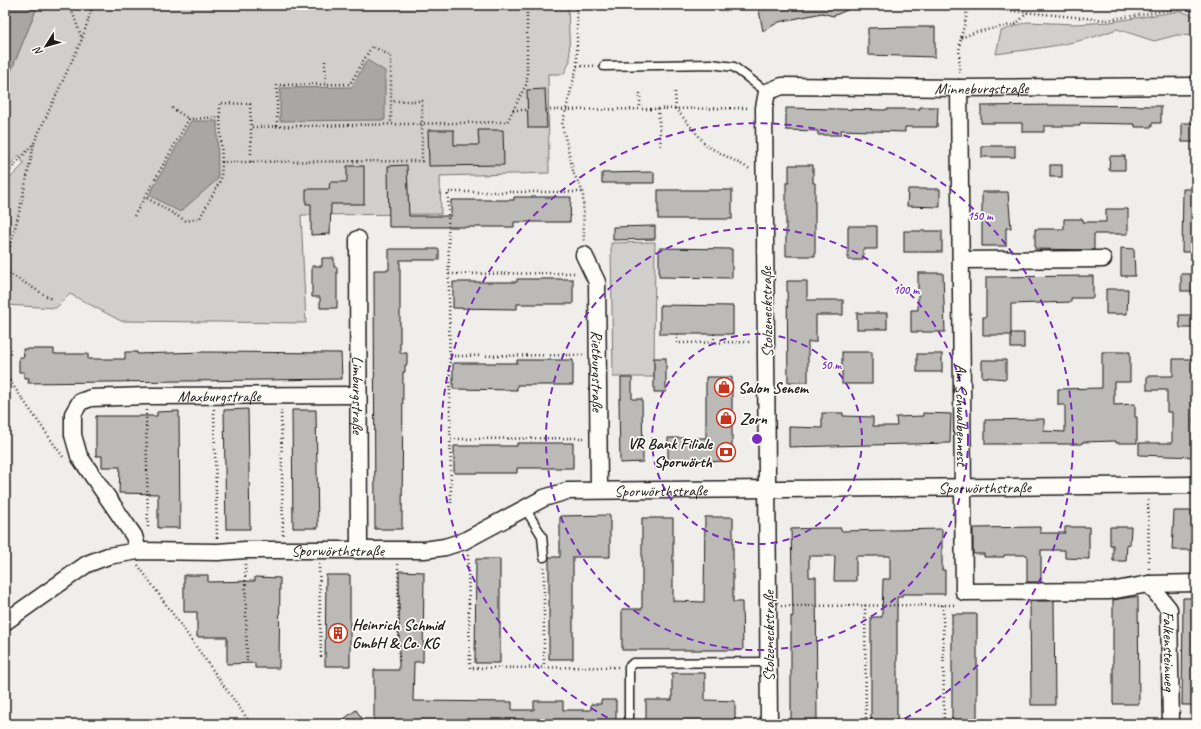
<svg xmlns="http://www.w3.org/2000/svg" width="1201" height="729" font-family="Caveat,sans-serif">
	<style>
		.green { fill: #d0cfcc; stroke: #767674 }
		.water { fill: #a8a7a3; stroke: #706f6d }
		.building { fill: #bbbab6; stroke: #1c1c1c }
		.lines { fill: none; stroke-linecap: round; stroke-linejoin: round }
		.lane-casing { stroke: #1c1c1c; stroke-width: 11 }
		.street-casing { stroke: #1c1c1c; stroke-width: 19 }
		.path { stroke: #1c1c1c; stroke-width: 2.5; stroke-dasharray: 1 3; stroke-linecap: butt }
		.lane { stroke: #fdfcf7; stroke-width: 8 }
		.street { stroke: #fdfcf7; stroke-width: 16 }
		.ring { fill: none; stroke: #7b2cbf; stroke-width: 2; stroke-dasharray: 7 5 }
		.labels { text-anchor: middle; stroke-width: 3.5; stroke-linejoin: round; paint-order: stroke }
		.street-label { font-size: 16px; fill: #1c1c1c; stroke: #fdfcf7 }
		.poi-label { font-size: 16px; font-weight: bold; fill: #1c1c1c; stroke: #fdfcf7; text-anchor: start }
		.centre { fill: #7b2cbf; stroke: #fdfcf7; stroke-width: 2 }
		.ring-label { font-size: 12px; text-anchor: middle; font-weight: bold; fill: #7b2cbf; stroke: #fdfcf7; stroke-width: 3.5; stroke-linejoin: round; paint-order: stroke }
	</style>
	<rect width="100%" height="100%" fill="#f0eeea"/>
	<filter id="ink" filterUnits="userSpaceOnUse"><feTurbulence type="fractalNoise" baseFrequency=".025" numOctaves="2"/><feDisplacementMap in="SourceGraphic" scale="8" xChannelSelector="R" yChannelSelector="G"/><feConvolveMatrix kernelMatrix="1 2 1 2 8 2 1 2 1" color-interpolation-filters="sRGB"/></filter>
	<g filter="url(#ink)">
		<g class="green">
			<polygon points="38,5 568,5 570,61 564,74 548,74 549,173 440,176 441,214 301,215 306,323 121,321 70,294 56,308 5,305 5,183 24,164 19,155 5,171 5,86"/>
			<path d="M1181 11 1196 17V36L1177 35 1154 41 1117 29C1077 45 1038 48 996 54L1001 31 1027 22 1076 24 1110 22Z"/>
			<polygon points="655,242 654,377 613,377 611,243"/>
		</g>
		<g class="water">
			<polygon points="5,5 38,5 5,86"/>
			<polygon points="367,60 385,71 385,120 280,121 280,88 352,87"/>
			<polygon points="191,121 217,121 218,179 180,212 149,195"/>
		</g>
		<g class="building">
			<polygon points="758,5 859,5 833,16 822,13 779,22 763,31"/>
			<polygon points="910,27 935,27 935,57 868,55 868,28"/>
			<polygon points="545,89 547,128 528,128 527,90"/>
			<polygon points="1055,105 1161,106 1161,123 1152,123 1152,127 1135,127 1135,124 1080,123 1080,126 1044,126 1044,132 1022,132 1022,123 981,123 981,106"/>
			<polygon points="920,107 938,107 937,127 905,127 905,132 841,130 840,135 818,135 818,131 786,130 786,108 886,110 886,109 920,109"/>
			<rect x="1182" y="123" width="14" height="19"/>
			<polygon points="428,130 454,130 454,145 479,145 478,130 503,130 504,165 429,166"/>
			<rect x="982" y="146" width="33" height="11"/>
			<polygon points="1110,156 1125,156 1125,170 1109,170"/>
			<polygon points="407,165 409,216 451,216 451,200 514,200 514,197 571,197 570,222 514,222 514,227 389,227 388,166"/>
			<polygon points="789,165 813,165 813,183 815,183 815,256 786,256 786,183 789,183"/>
			<rect x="1050" y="165" width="12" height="12"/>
			<polygon points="347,166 364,166 364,204 331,204 330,234 311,235 311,204 306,204 306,189 329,189 330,182 347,182"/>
			<polygon points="654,172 654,183 602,183 602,173"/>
			<polygon points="908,189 940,189 940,207 907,206"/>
			<polygon points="1183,189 1196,189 1196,252 1182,252"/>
			<rect x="658" y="190" width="74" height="29"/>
			<polygon points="982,192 1008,192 1011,228 1006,228 1006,246 982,246"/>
			<polygon points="1106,209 1128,209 1128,234 1094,234 1094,250 1035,249 1035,229 1064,229 1064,219 1083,219 1083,222 1106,222"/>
			<polygon points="655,226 655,239 613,240 613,227"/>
			<polygon points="848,226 877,226 877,249 863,249 863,260 848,260"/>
			<rect x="904" y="231" width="38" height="21"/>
			<polygon points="659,248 732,249 732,278 659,277"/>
			<polygon points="1121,248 1134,249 1135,276 1121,276"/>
			<polygon points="389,249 439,249 439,260 400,260 400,353 407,353 407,365 405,365 405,372 403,372 402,529 375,529 374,270 389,270"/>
			<polygon points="322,258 334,258 334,267 337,267 337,308 320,308 320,297 312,297 312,266 322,266"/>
			<polygon points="918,273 943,273 945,332 911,332 911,310 918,310"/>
			<rect x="1181" y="274" width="15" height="17"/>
			<polygon points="1093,276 1093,298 1071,298 1071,302 1011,304 1011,335 983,335 983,317 986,317 986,277"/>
			<polygon points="517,279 573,279 573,304 517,304 517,309 453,308 453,282 517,282"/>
			<polygon points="787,281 807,281 807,300 843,300 843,315 816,315 816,342 808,342 808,382 788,382"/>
			<polygon points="1106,289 1128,289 1127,314 1106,314"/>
			<polygon points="660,305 733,306 733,334 660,334"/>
			<rect x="857" y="313" width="30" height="16"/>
			<polygon points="1179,315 1196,315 1196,328 1180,328"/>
			<rect x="1011" y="333" width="13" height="15"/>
			<polygon points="23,349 54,349 54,354 88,354 88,359 125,359 125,352 137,352 137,354 204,352 341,353 342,379 28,383 29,378 24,378 24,372 19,372 19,357 24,357"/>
			<rect x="842" y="352" width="30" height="32"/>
			<polygon points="1102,352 1130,352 1130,382 1114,382 1114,405 1135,404 1135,417 1137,417 1137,443 1116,443 1116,441 1082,442 1082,444 985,444 985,420 1044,419 1044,431 1065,432 1065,405 1058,405 1058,389 1102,388"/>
			<rect x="917" y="354" width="25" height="18"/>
			<rect x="654" y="358" width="12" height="34"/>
			<polygon points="1173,359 1196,359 1196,407 1194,407 1196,457 1139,455 1139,443 1172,443 1172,412 1167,412 1167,390 1147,390 1147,376 1173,376"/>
			<polygon points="517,360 573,360 573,385 517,385 517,390 453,389 453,363 517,363"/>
			<polygon points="982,360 1006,360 1006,379 982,377"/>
			<polygon points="706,377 732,377 732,461 668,463 668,438 706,438"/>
			<polygon points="621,378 632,378 632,399 642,399 643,462 620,463 619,399 621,399"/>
			<polygon points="248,409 250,529 226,529 224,410"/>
			<polygon points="292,410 316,410 318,528 293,528"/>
			<polygon points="179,411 180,528 158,528 158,494 119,493 120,467 102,467 102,456 96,456 96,416 157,416 157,412"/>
			<polygon points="822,413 843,413 843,416 873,417 873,426 897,426 896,417 923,416 923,413 951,414 950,443 789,447 789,427 822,428"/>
			<polygon points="517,443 573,443 573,468 517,468 517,473 454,473 454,446 517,446"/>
			<polygon points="1174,511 1196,511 1196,550 1172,550"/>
			<polygon points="610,515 610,557 573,557 573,659 549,659 549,557 560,557 560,516"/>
			<polygon points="705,517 733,517 733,602 742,602 743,650 622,650 622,609 642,609 642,518 673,518 673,601 704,602"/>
			<polygon points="1040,527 1040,533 1065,533 1065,527 1089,527 1089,559 1065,558 1065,550 1041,550 1041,582 1027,582 1027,555 1004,555 1004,557 984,557 984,554 973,554 973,528"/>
			<polygon points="1110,527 1131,527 1130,545 1127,544 1126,561 1113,561 1113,545 1110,545"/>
			<polygon points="822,528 841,528 841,531 942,529 942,570 945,570 945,594 902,594 902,597 897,597 897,722 871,722 871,617 882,617 883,579 890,579 890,556 856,556 856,581 834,581 835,556 809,556 809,577 816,577 817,722 791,722 791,616 793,617 791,529"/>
			<polygon points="476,559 500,559 500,663 475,663"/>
			<polygon points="399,571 424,572 423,662 414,662 413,701 512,702 512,710 534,710 534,701 563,701 563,710 591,710 591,704 601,704 601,700 616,700 616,724 512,722 512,724 374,724 374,670 399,670"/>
			<polygon points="184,575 208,575 208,582 255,581 255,577 280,578 279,668 255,668 255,663 227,664 227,637 197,637 197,612 184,612"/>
			<polygon points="326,575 350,575 350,666 325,666"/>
			<polygon points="1131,597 1138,597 1139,704 1113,704 1113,600"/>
			<polygon points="1183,598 1196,598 1196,705 1182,705"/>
			<polygon points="1030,601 1054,601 1055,705 1031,705"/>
			<rect x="952" y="614" width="25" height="106"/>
			<polygon points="672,673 705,673 705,700 735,701 735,724 646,724 646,700 672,700"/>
			<polygon points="356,710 366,724 337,724"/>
		</g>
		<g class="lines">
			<g class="lane-casing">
				<g id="lane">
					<polyline points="604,66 711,64 734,67 767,92"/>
					<polyline points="525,508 542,536 544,557"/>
					<polyline points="629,724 629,667 633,663 769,662"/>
				</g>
			</g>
			<g class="street-casing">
				<g id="street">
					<path id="s1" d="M959 88 964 592 1110 591 1149 584 1196 583"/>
					<path id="s2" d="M358 239 359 550"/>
					<path id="s3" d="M584 255 597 282 599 490"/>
					<polyline points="961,260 1103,259"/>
					<path id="s4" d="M138 551 134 536 79 456 73 435V414L80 402 91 398 146 396 358 395"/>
					<path id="s5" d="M1149 584 1169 609 1171 724"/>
					<path id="s6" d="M5 622 87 564 108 556 138 551 218 552 245 550H424L445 547 464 541 544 498 567 491 1196 485"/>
					<path id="s7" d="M769 724 764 108 767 92 782 86 959 88 1196 86"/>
				</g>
			</g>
			<g class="path">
				<polyline points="70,5 82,39"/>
				<polyline points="498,5 498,7 550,7 550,5"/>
				<polyline points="577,5 577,66 562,125 574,174 583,192 584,241"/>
				<polyline points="984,5 1002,10 1106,20 1184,8 1189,5"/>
				<polyline points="1184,8 1196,12"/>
				<polyline points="961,38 976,32 1016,24 1027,13"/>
				<polyline points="325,61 326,84"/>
				<polyline points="577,66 595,66"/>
				<path d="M959 73C960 62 958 49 961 38 963 26 969 18 965 5"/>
				<polyline points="675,92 676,109 707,146 750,169"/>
				<polyline points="640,93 640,109"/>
				<polyline points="172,108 189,119"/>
				<polyline points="658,109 661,148"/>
				<polyline points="513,110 528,110"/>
				<polyline points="546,110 750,108"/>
				<polyline points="220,117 220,103 250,104 251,127"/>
				<polyline points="277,126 277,85 350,84 372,46 391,56 391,124"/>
				<polyline points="222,162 220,117 189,119 145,197 186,221 200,218 221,179 222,162 422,161 422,101 392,101"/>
				<polyline points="251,162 251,127 507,122 527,83 527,7"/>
				<polyline points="5,176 34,143 82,39 93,5"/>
				<polyline points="134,216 145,197"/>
				<polyline points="5,266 20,209 34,144"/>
				<polyline points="5,271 53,300"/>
				<polyline points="449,274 577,273"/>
				<polyline points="677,334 677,343 752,342"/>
				<polyline points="714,334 714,343"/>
				<polyline points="450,356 583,355"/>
				<polyline points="5,374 63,457"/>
				<polyline points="214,409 217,538"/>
				<polyline points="146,410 148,529"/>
				<polyline points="281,410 283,535"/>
				<polyline points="451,439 584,438"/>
				<polyline points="1148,500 1149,569"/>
				<polyline points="451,503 448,192 583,192"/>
				<polyline points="468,555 470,668 620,667"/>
				<polyline points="245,564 247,661"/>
				<polyline points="319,564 321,660"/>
				<polyline points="398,564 399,662"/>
				<polyline points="138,565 251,724"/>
				<polyline points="544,567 544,667"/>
				<polyline points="865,605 866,724"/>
				<polyline points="943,605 944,724"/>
				<polyline points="781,606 956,605"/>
			</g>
			<use href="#lane" class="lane"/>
			<use href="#street" class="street"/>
		</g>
	</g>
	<g class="ring">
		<circle cx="757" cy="439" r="105"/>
		<circle cx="757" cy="439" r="211"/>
		<path d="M618 723A316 316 0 1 1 896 723"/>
	</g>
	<defs>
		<g id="shop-ring" transform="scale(1)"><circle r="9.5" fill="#fdfcf7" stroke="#c8321e" stroke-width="1.5"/><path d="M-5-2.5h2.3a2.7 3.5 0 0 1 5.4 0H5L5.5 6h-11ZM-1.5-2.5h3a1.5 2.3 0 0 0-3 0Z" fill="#c8321e"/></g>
		<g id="bank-ring" transform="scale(1)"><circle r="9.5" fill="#fdfcf7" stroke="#c8321e" stroke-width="1.5"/><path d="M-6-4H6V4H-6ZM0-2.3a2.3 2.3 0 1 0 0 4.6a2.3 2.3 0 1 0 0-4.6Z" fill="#c8321e"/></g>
		<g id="building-ring" transform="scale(1)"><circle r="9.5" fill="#fdfcf7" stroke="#c8321e" stroke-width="1.5"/><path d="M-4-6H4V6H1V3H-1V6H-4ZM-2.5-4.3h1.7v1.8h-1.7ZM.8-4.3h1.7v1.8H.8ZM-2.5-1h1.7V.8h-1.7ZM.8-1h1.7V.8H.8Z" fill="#c8321e"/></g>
	</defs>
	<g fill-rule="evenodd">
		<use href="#shop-ring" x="724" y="387"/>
		<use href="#shop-ring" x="726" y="418"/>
		<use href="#bank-ring" x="726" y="452"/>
		<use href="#building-ring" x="338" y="633"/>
	</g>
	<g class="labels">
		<g class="street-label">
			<text dy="6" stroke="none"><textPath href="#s7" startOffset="848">Minneburgstraße</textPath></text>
			<text transform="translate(766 312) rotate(-91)" y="6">Stolzeneckstraße</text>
			<text dy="6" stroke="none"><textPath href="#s3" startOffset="119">Rietburgstraße</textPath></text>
			<text dy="6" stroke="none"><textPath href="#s4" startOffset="309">Maxburgstraße</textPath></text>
			<text dy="6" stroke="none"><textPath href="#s2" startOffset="156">Limburgstraße</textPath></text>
			<text dy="6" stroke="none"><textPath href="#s1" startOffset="327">Am Schwalbennest</textPath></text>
			<text dy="6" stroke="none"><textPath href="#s6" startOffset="1013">Sporwörthstraße</textPath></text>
			<text dy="6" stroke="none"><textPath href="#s6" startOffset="689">Sporwörthstraße</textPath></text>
			<text dy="6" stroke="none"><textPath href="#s6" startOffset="353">Sporwörthstraße</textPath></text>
			<text transform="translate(768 636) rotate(-90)" y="6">Stolzeneckstraße</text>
			<text dy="6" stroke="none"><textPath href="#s5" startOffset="74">Falkensteinweg</textPath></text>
		</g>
		<g class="poi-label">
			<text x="738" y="393">Salon Senem</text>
			<text x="740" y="424">Zorn</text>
			<text x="712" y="449" text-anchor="end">VR Bank Filiale<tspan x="712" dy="18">Sporwörth</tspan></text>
			<text x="352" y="630">Heinrich Schmid<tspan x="352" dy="18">GmbH &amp; Co. KG</tspan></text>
		</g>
	</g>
	<circle cx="757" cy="439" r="6" class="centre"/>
	<g class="ring-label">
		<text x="980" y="220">150 m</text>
		<text x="906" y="294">100 m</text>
		<text x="831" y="369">50 m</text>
	</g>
	<rect width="1201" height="729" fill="none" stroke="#fdfcf7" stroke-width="20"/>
	<rect x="10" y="10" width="1181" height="709" fill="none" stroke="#1c1c1c" stroke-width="1.5" filter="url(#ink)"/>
	<g transform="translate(46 46) rotate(233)" stroke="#fdfcf7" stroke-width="3" paint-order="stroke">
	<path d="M0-3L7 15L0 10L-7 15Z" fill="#1c1c1c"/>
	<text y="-6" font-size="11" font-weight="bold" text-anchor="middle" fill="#1c1c1c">N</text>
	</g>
</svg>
